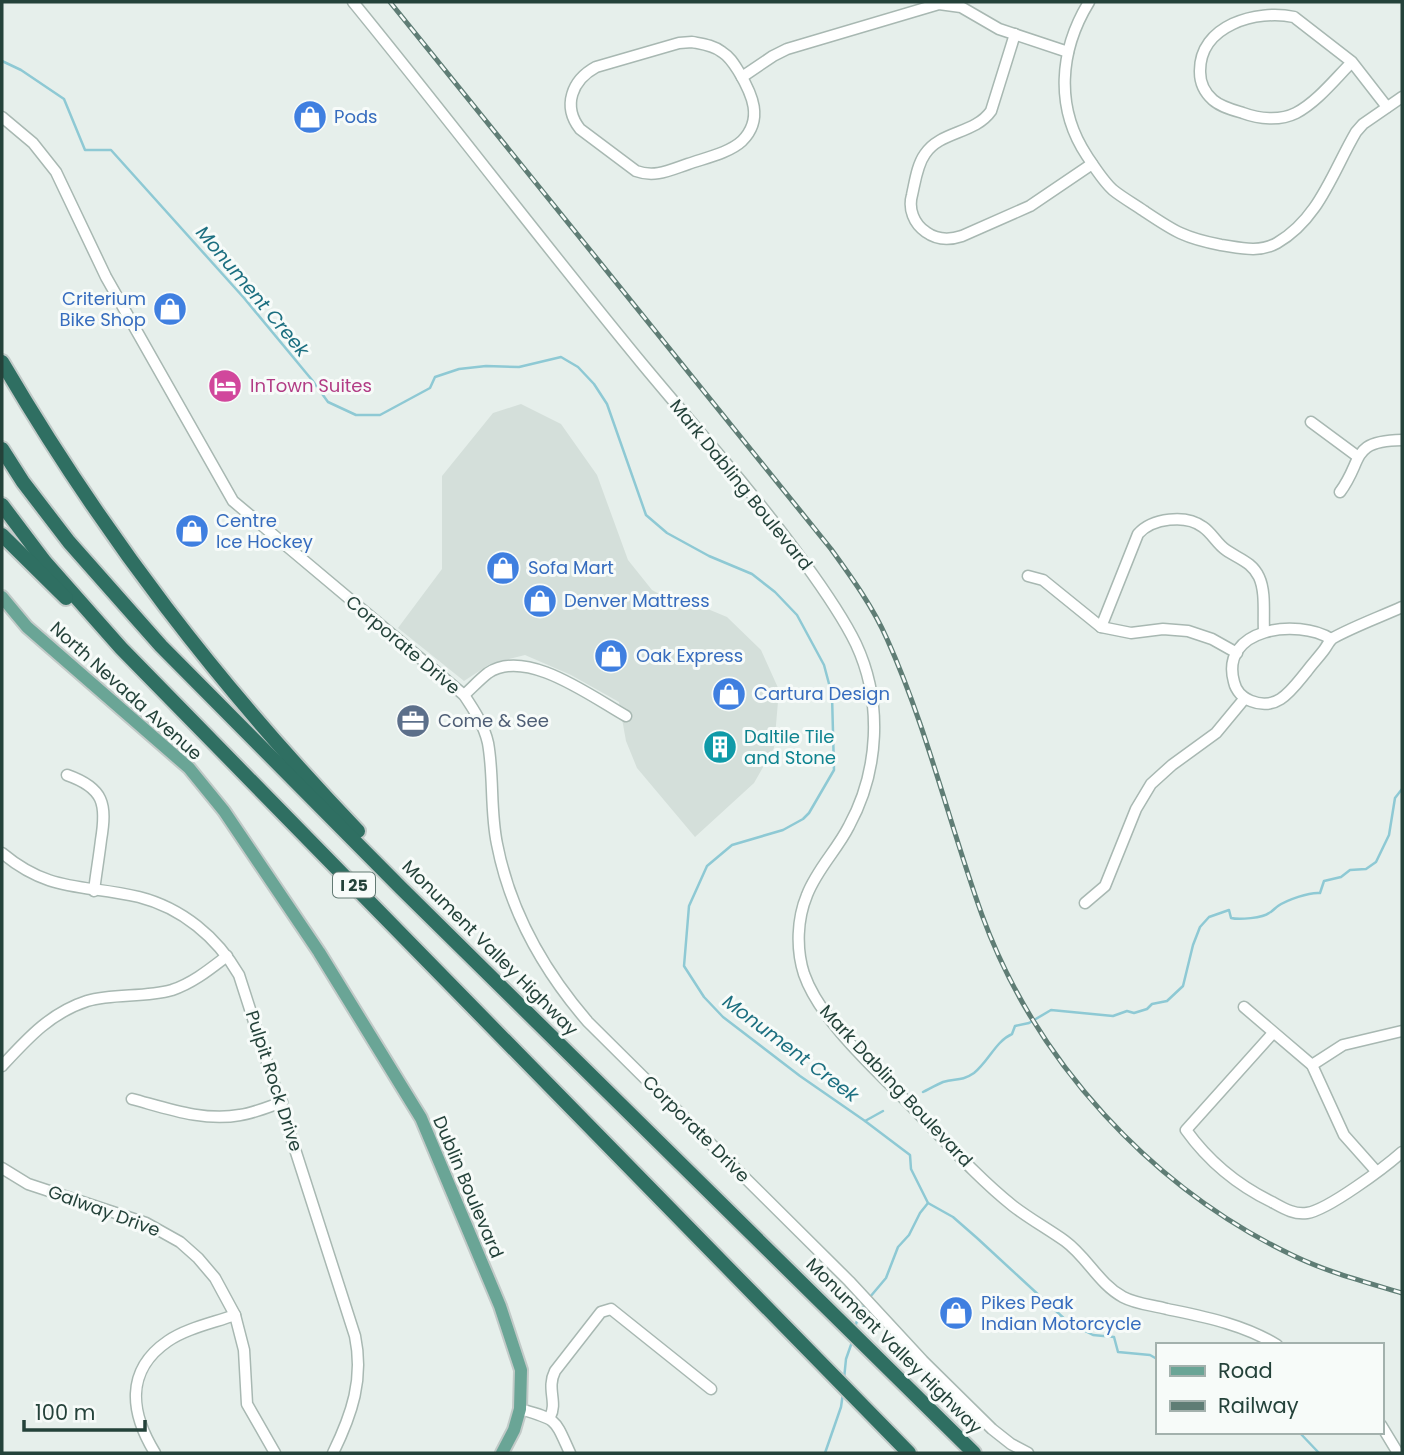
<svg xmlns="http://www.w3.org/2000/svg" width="1404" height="1455" font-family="Poppins,sans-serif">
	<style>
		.built { fill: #d4dfda }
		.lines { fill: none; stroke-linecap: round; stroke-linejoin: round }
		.stream { stroke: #8ec9d4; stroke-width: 2.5 }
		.minor-casing { stroke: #a8b8b2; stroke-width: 13 }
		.major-casing { stroke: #c2cac8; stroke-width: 16 }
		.highway-casing { stroke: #c2cac8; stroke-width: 18 }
		.minor { stroke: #fff; stroke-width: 10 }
		.major { stroke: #6aa596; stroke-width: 12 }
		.highway { stroke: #2f6f62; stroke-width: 14 }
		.rail-casing { stroke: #5f7d75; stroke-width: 5 }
		.rail { stroke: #f7fbf9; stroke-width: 2.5; stroke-dasharray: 8; stroke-linecap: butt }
		.labels { text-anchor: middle; stroke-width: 6; stroke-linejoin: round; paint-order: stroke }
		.shield { fill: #f7fbf9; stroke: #637a73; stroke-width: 2 }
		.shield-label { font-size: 16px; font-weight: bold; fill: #24423a }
		.shop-label { font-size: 18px; fill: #366cbe; stroke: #f7fbf9; text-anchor: start }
		.hotel-label { font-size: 18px; fill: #b23c85; stroke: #f7fbf9; text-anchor: start }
		.street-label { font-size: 18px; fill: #24423a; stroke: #f7fbf9 }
		.service-label { font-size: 18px; fill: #4e5e75; stroke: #f7fbf9; text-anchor: start }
		.culture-label { font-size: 18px; fill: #0d838f; stroke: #f7fbf9; text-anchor: start }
		.water-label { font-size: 19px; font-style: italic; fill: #1c6f80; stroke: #f7fbf9 }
	</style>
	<rect width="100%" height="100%" fill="#e6efeb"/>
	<polygon class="built" points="521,404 561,424 597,475 628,560 652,590 665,597 698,605 727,617 761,650 779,690 774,748 754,783 695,837 637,768 626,741 619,702 571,675 525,655 490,664 464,681 398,628 442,569 442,476 493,413"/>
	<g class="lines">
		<g class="stream">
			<polyline points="2,61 21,70 64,99 85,150 111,150 244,298 312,380 328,402 356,415 380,415 430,388 435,377 459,369 486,366 519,367 561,357 578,367 594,384 607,404 646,515 667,533 709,556 752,574 775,592 797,615 824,665 832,695 834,770 809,813 803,819 783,830 732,845 707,866 689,906 684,966 704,997 723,1017 800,1076 865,1121 910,1155 911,1169 928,1203 953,1217 977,1238 1069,1323 1093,1335 1114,1337 1118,1352 1150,1355 1157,1359"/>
			<path d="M923 1092C929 1089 936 1085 943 1082 955 1078 961 1082 974 1073 988 1062 996 1041 1012 1034L1015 1026 1029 1023 1051 1010 1113 1016 1127 1011 1134 1013 1147 1009 1152 1004 1167 1001 1183 986 1193 945 1200 927 1209 917 1229 910 1231 918C1239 920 1263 918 1269 913 1273 911 1275 908 1278 906 1287 900 1309 892 1320 893L1324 881 1341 877 1350 870 1366 869 1376 862 1389 835 1395 798 1402 789"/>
			<polyline points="865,1121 883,1111"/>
			<polyline points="870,1297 886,1278 898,1247 909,1235 920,1213 928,1203"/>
			<polyline points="855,1328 859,1313 866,1303"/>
			<polyline points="844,1379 846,1359 852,1342"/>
			<polyline points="1299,1432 1319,1453"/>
			<polyline points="825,1453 841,1407 843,1393"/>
		</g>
		<g class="minor-casing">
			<g id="minor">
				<path d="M353 2C451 122 545 246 644 366 698 431 754 493 803 561 822 587 842 615 856 644 883 702 879 771 849 826 837 850 817 869 807 895 797 919 796 949 804 974 821 1023 881 1074 917 1112 948 1144 978 1178 1013 1206 1030 1219 1048 1229 1065 1241 1087 1257 1099 1284 1123 1297 1136 1304 1152 1305 1167 1309 1205 1317 1243 1324 1277 1345"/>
				<path d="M1089 2C1059 51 1055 108 1087 156 1095 168 1103 181 1113 190 1123 198 1134 204 1144 211 1174 231 1184 238 1221 245 1241 248 1259 253 1277 243 1319 219 1333 171 1356 132L1363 124 1402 97"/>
				<path d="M1015 34 991 111C975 134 940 131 925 154 917 165 915 182 912 195 908 209 914 224 926 232 937 240 950 240 962 236L1030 206 1092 164"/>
				<path d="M692 42C702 44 713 45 722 52 730 57 734 64 739 72 752 94 764 119 742 141 729 153 705 158 688 164 670 170 655 178 636 171L580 129C562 106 572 80 596 67L679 43Z"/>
				<path d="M1352 62C1335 79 1317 102 1296 113 1280 121 1259 119 1243 113 1233 110 1221 107 1213 100 1204 92 1200 83 1200 72 1199 25 1257 9 1294 17L1352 62 1387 107"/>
				<polyline points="742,77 773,56 787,49 939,4 961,7 999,29 1068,52"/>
				<path d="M2 117 33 143 56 172 106 277 233 501 464 695C474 710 484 725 488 743 494 776 490 811 497 844 510 911 544 971 588 1022L849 1281 923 1361 992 1429 1011 1444 1028 1453"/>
				<polyline points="1311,422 1357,456"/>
				<path d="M1340 492C1364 460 1349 441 1402 440"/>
				<polyline points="1028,576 1043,580 1101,627 1131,633 1163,629 1188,631 1212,639 1237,653"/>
				<path d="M1101 627 1138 534C1152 518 1186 514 1203 527 1212 533 1217 544 1226 550 1239 559 1252 562 1259 577 1266 592 1263 614 1264 631"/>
				<path d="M1331 639C1298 618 1219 628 1234 682 1236 691 1243 698 1251 701 1278 712 1292 689 1307 671 1312 664 1318 658 1324 650 1327 646 1329 641 1333 638 1355 626 1380 617 1402 607"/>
				<path d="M464 695C472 688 480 679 488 673 526 647 592 697 626 716"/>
				<path d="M67 775C104 788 107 804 101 840 99 857 96 874 94 891"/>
				<path d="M2 853C50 893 83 884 139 897 182 908 217 937 239 975L355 1336C364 1379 352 1414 333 1453"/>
				<polyline points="1085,903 1105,886 1136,809 1151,784 1172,765 1216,733 1245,698"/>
				<polyline points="1244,1007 1312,1065 1344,1135 1376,1171"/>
				<path d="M1273 1033 1186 1130C1209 1162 1237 1185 1272 1202 1283 1208 1294 1215 1307 1213 1328 1210 1385 1167 1402 1152"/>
				<polyline points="1312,1065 1343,1045 1402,1031"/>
				<path d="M2 1066C27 1039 50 1013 87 1001 114 993 144 998 172 990 193 983 210 969 227 956"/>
				<path d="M132 1099C166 1108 204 1122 240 1115 254 1113 268 1107 282 1102"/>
				<polyline points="2,1168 28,1184 146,1223 180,1242 198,1258 215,1278 235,1315 244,1350 247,1404 275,1453"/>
				<path d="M520 1409C558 1420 554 1418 570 1453"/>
				<path d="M550 1417C558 1402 546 1389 555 1371L601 1312 611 1309 711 1389"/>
				<polyline points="1381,1425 1398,1453"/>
				<path d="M155 1453C131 1414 124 1371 168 1341 187 1328 213 1323 235 1315"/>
			</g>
		</g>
		<g class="major-casing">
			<polyline id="major" points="2,597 27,627 189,768 224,811 319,952 421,1118 500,1306 521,1370 520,1409 514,1430 502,1453"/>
		</g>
		<g class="highway-casing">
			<g id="highway">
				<path d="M2 362C104 536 219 686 358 831"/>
				<polyline points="2,449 23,482 69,542 161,646 401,888 974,1453"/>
				<polyline points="2,505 45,562 121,648 909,1453"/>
				<polyline points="2,535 66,598"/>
			</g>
		</g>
		<use href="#minor" class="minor"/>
		<use href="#major" class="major"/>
		<use href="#highway" class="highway"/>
		<g class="rail-casing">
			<path id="rail" d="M390 2 831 549C852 578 873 607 887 639 927 728 949 823 982 915 1035 1061 1152 1188 1292 1255 1327 1272 1365 1282 1402 1293"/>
		</g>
		<use href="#rail" class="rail"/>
	</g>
	<defs>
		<g id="shop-disc" transform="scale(1.75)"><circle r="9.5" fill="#3f7fe0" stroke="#f7fbf9"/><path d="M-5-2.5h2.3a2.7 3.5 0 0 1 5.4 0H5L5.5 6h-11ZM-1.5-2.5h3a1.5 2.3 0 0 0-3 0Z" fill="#fff"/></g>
		<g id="hotel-disc" transform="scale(1.75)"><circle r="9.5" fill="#d1479c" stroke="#f7fbf9"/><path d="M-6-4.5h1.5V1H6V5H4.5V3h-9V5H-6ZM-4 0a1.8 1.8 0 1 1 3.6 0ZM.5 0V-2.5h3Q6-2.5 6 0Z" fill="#fff"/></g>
		<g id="office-disc" transform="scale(1.75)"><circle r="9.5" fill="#5c6f8a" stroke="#f7fbf9"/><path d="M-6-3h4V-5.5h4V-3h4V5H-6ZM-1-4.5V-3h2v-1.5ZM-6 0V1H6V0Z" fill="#fff"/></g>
		<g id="building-disc" transform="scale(1.75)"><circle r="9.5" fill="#0f9aa8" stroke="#f7fbf9"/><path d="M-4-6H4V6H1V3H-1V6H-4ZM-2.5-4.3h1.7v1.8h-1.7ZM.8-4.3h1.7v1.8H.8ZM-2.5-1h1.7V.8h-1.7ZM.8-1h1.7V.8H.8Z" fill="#fff"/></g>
	</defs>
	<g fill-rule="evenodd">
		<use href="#shop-disc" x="310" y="117"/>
		<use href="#shop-disc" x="170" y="309"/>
		<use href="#hotel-disc" x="225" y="386"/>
		<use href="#shop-disc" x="192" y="531"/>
		<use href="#shop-disc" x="503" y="568"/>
		<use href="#shop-disc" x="540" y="601"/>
		<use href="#shop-disc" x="611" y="656"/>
		<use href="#shop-disc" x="729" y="694"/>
		<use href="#office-disc" x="413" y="721"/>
		<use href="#building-disc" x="720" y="747"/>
		<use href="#shop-disc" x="956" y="1313"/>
	</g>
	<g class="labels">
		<rect class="shield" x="333" y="872.5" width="42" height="25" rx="5"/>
		<g class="shield-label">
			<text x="354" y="891">I 25</text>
		</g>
		<g class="shop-label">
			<text x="334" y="123">Pods</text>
			<text x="146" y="305" text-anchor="end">Criterium<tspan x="146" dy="21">Bike Shop</tspan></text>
			<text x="216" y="527">Centre<tspan x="216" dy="21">Ice Hockey</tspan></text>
			<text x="528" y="574">Sofa Mart</text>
			<text x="564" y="607">Denver Mattress</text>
			<text x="636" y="662">Oak Express</text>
			<text x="754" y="700">Cartura Design</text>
			<text x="981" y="1309">Pikes Peak<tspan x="981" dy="21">Indian Motorcycle</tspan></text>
		</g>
		<g class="hotel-label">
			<text x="250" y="392">InTown Suites</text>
		</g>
		<g class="street-label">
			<text transform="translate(741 485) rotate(51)" y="6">Mark Dabling Boulevard</text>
			<text transform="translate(403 645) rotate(40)" y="6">Corporate Drive</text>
			<text transform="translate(126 691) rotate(42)" y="6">North Nevada Avenue</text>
			<text transform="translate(490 948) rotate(45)" y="6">Monument Valley Highway</text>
			<text transform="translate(274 1081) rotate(72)" y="6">Pulpit Rock Drive</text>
			<text transform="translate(896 1086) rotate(47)" y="6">Mark Dabling Boulevard</text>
			<text transform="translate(696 1129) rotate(45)" y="6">Corporate Drive</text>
			<text transform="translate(468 1187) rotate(67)" y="6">Dublin Boulevard</text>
			<text transform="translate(104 1211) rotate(20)" y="6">Galway Drive</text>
			<text transform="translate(894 1346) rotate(45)" y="6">Monument Valley Highway</text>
		</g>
		<g class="service-label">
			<text x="438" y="727">Come &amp; See</text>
		</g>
		<g class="culture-label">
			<text x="744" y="743">Daltile Tile<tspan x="744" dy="21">and Stone</tspan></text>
		</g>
		<g class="water-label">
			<text transform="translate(253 291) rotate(50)" y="7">Monument Creek</text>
			<text transform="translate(791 1048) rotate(37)" y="7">Monument Creek</text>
		</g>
	</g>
	<rect width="1404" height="1455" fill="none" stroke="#24423a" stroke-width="7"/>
	<rect x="1156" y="1343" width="228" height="91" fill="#f7fbf9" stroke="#a3b1ad" stroke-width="2"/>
	<rect x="1170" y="1366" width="35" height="10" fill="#6aa596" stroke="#a3b1ad" stroke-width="2"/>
	<text x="1218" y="1378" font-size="21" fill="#24423a">Road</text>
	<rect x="1170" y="1401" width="35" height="10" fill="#5f7d75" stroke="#a3b1ad" stroke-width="2"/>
	<text x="1218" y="1413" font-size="21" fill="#24423a">Railway</text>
	<path d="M24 1420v10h121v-10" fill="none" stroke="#24423a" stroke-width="3.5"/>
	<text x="35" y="1420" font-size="21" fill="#24423a" stroke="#f7fbf9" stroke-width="5" paint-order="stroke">100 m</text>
</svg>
